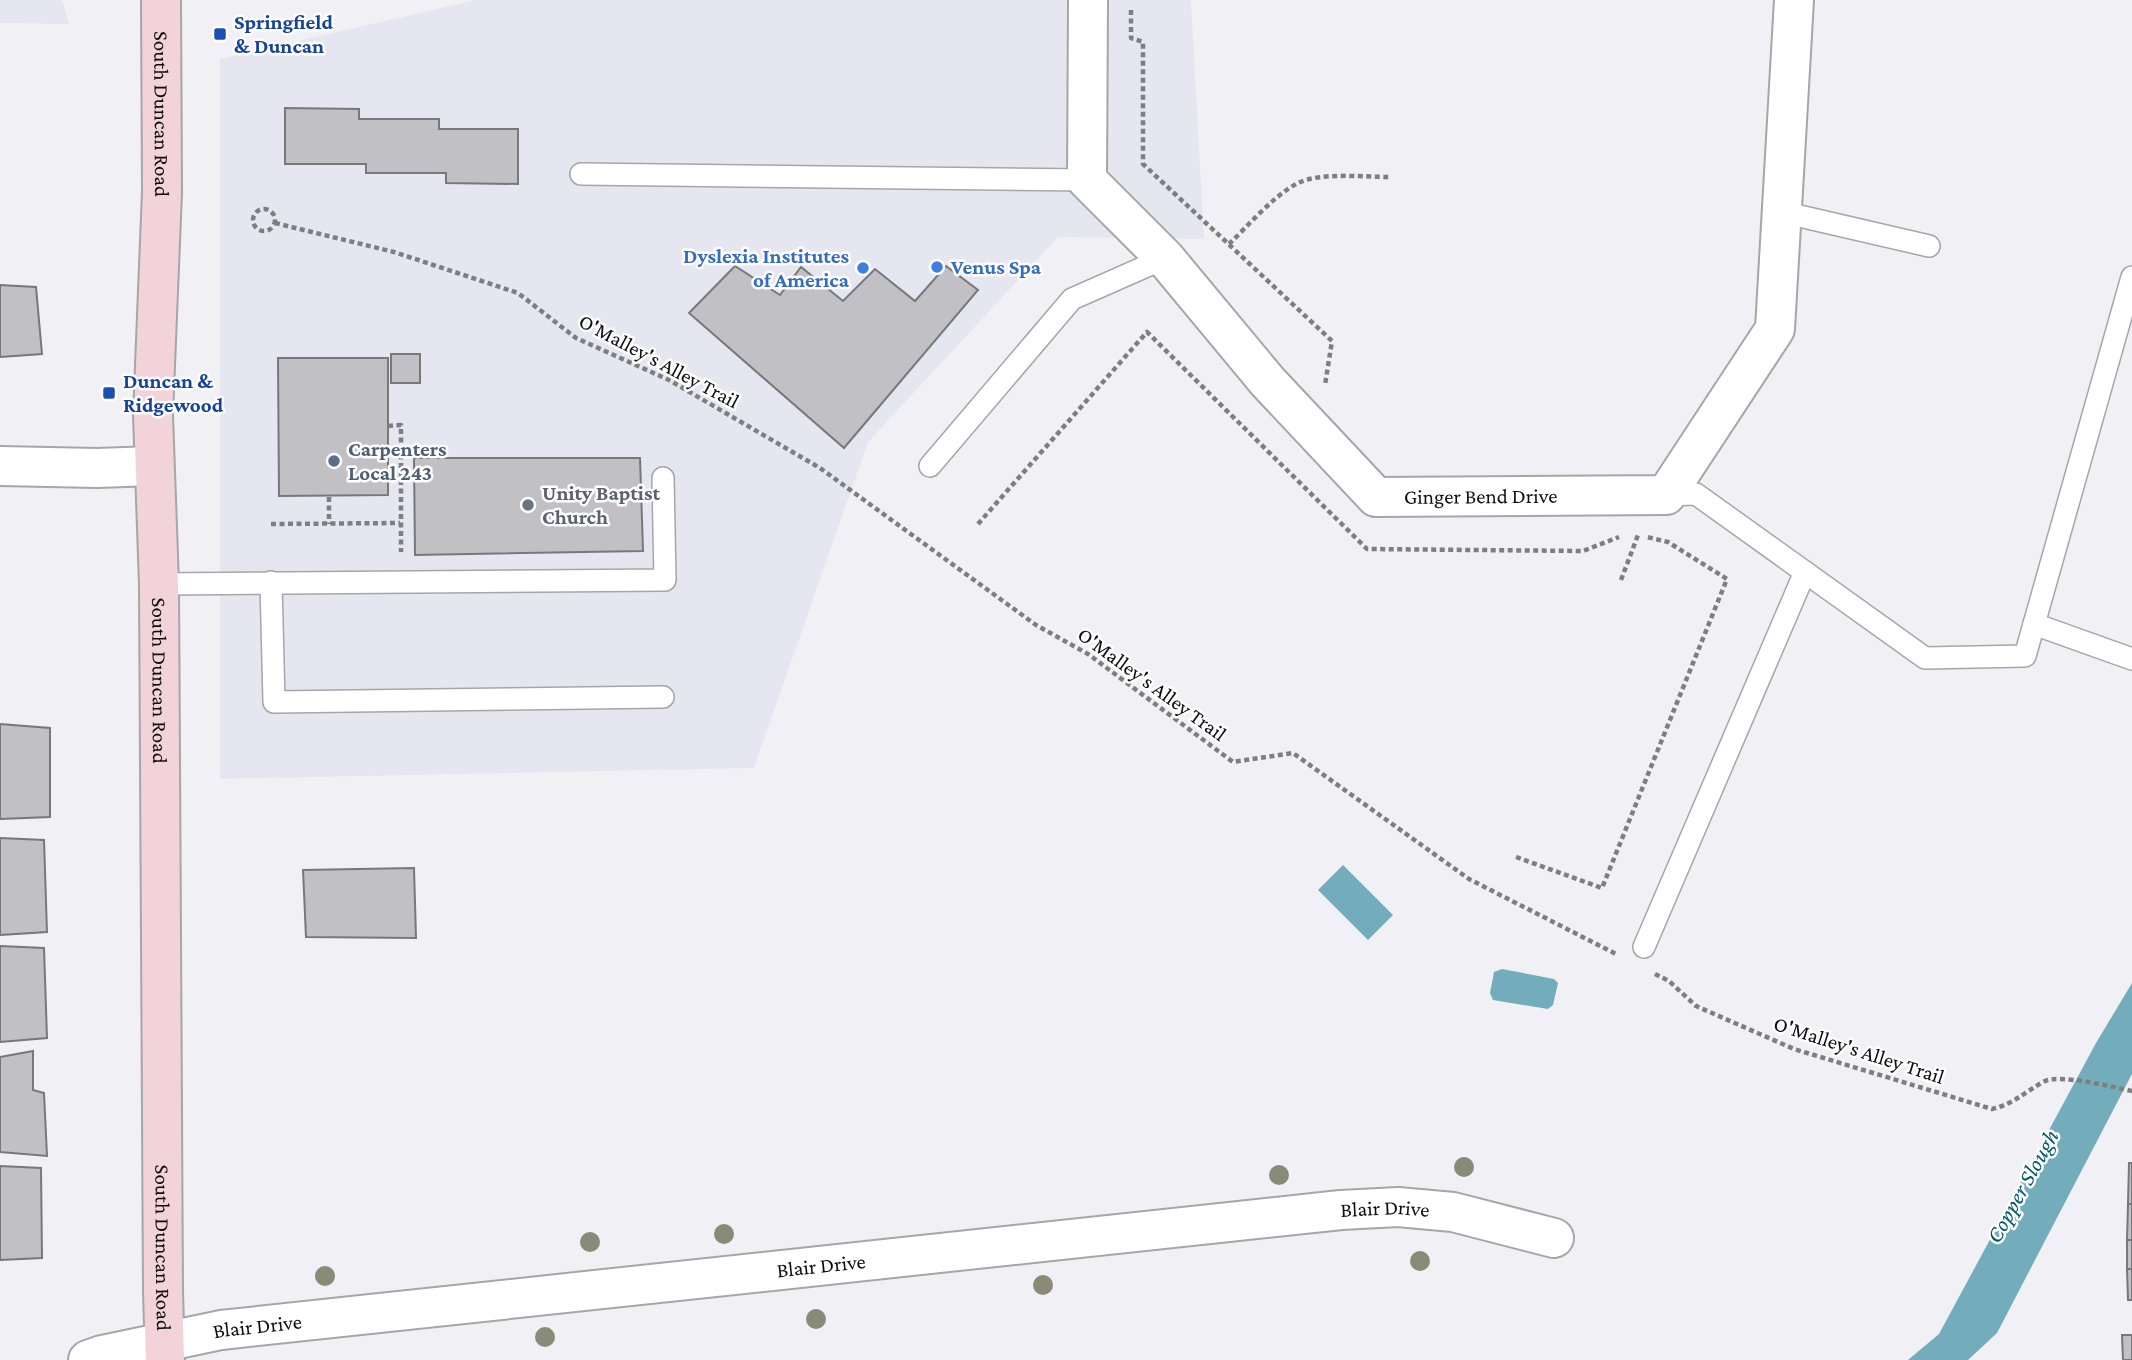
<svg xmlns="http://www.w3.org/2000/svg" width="2132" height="1360" font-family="'Crimson Pro',serif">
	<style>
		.built { fill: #e6e6f1 }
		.water { fill: #73adbb }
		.building { fill: #c1c0c4; stroke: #78777b; stroke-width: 2 }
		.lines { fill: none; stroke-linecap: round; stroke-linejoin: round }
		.service-casing { stroke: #a6a6a9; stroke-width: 24 }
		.minor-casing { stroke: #a6a6a9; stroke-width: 42 }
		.secondary-casing { stroke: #a6a6a9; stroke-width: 42 }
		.path { stroke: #7e7e81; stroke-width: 4.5; stroke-dasharray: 5 3.5; stroke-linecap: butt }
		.service { stroke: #fff; stroke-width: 21 }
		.minor { stroke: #fff; stroke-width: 38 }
		.secondary { stroke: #f2d3da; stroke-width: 38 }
		.tree { fill: #898a77 }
		.transit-dot { fill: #1a4fb4; stroke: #fefeff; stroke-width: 2.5 }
		.shop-dot { fill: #3f7fe0; stroke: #fefeff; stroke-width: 2.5 }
		.service-dot { fill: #5c6f8a; stroke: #fefeff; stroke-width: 2.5 }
		.worship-dot { fill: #6b7280; stroke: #fefeff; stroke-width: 2.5 }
		.labels { text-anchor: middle; stroke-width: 5; stroke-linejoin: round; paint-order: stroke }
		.transit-label { font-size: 21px; font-weight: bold; fill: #164399; stroke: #fefeff; text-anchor: start }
		.street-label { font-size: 21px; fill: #0e0d0f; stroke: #fefeff }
		.shop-label { font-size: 21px; font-weight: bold; fill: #366cbe; stroke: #fefeff; text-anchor: end }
		.service-label { font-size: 21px; font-weight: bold; fill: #4e5e75; stroke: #fefeff; text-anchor: start }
		.worship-label { font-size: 21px; font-weight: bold; fill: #5b616d; stroke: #fefeff; text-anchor: start }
		.water-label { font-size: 23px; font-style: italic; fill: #005766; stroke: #fefeff }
	</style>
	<rect width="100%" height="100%" fill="#f1f1f5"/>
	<g class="built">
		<polygon points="0,0 62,0 69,24 0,23"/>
		<polygon points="476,0 1191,0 1204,239 1058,237 868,442 754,768 220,779 220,59"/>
	</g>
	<g class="water">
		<polygon points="1343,865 1393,915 1368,940 1318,890"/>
		<polygon points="1502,969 1554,979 1558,983 1553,1005 1548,1009 1493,1000 1490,993 1494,972"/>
		<polygon points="2132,983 2132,1074 1997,1333 1968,1360 1908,1360 1939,1334 2096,1043"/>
	</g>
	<g class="building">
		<polygon points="285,108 359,109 359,119 439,119 439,129 518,129 518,184 446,183 446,173 366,173 366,164 285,164"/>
		<polygon points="735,266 780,295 801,267 843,301 875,269 915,301 946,266 978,290 844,448 689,313"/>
		<polygon points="0,285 36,287 42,354 0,357"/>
		<rect x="391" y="354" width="29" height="29"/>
		<polygon points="278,358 388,358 388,495 279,496"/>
		<polygon points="414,458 640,458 643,551 415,555"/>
		<polygon points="0,724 50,728 50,817 0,819"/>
		<polygon points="0,838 44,840 47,932 0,935"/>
		<polygon points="414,868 416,938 306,937 303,870"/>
		<polygon points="0,946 44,948 47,1038 0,1042"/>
		<polygon points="33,1051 33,1090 44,1093 47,1156 0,1152 0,1057"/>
		<polygon points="2129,1163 2132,1163 2132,1204 2128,1204"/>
		<polygon points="0,1166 41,1168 42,1258 0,1260"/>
		<polygon points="2128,1204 2132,1204 2132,1240 2127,1240"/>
		<rect x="2127" y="1240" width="5" height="29"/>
		<polygon points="2127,1269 2132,1269 2132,1300 2128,1300"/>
		<polygon points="2122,1335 2132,1335 2132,1360 2123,1360"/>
	</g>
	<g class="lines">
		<g class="service-casing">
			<g id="service">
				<polyline points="581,174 1087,180"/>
				<polyline points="1782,212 1929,246"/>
				<polyline points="930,466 1072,299 1165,258"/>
				<polyline points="1666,495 1696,494 1925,658 2025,656 2132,277"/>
				<polyline points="271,582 274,702 663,697"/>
				<polyline points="159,584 665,580 663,478"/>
				<polyline points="2034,624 2132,659"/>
				<polyline points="1644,947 1805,572"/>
			</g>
		</g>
		<g class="minor-casing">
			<g id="minor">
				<path id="s1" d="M1088 0 1087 180 1165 258 1268 382 1376 497 1666 495 1775 329 1794 0"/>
				<polyline points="0,466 97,468 154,466"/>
				<path id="s2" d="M88 1360 102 1355 221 1330 1341 1210 1398 1207 1453 1212 1554 1238"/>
			</g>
		</g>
		<g class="secondary-casing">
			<g id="secondary">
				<path id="s3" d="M161 0 162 192 153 415 159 584 163 1291 165 1360"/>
			</g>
		</g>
		<g class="path">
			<polyline points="1131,10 1131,38 1143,42 1143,164 1332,341 1325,385"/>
			<circle cx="264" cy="220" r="11"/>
			<polyline points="275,223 394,252 518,293 576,338 669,380 820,468 1036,625 1088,654 1233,762 1293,753 1469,879 1616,954"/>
			<path d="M1229 244C1249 225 1273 196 1298 183 1321 172 1363 177 1389 177"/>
			<polyline points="388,426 401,425 401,552"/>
			<polyline points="329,497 329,524"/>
			<polyline points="271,524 400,523"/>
			<polyline points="978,524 1147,332 1367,549 1583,551 1619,537"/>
			<polyline points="1621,580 1638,535"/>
			<polyline points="1516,857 1602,888 1727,579 1668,542 1647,537"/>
			<path d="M1655 974 1669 981 1696 1006 1794 1049 1992 1109C2014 1104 2026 1091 2045 1081 2061 1074 2113 1087 2132 1091"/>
		</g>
		<use href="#service" class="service"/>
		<use href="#minor" class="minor"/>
		<use href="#secondary" class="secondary"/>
	</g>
	<g class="tree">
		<circle cx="1464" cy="1167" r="10"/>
		<circle cx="1279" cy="1175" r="10"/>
		<circle cx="724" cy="1234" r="10"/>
		<circle cx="590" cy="1242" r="10"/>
		<circle cx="1420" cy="1261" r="10"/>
		<circle cx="325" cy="1276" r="10"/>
		<circle cx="1043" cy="1285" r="10"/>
		<circle cx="816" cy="1319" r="10"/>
		<circle cx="545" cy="1337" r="10"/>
	</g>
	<g class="transit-dot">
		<rect x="213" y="27" width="14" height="14" rx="3.5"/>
		<rect x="102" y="386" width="14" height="14" rx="3.5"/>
	</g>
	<g class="shop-dot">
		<circle cx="937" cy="267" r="7"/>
		<circle cx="863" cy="268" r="7"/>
	</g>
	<circle class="service-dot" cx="334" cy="461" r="7"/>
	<circle class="worship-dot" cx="528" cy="505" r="7"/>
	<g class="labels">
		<g class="transit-label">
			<text x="234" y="29">Springfield<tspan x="234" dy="24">&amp; Duncan</tspan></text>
			<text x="123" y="388">Duncan &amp;<tspan x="123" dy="24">Ridgewood</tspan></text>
		</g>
		<g class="street-label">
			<text dy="7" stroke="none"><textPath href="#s3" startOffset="114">South Duncan Road</textPath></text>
			<text transform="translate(659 361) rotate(28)" y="7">O'Malley's Alley Trail</text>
			<text dy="7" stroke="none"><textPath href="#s1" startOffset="714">Ginger Bend Drive</textPath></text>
			<text dy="7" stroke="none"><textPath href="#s3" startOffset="681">South Duncan Road</textPath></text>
			<text transform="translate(1152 684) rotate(36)" y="7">O'Malley's Alley Trail</text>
			<text transform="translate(1859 1050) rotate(18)" y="7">O'Malley's Alley Trail</text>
			<text dy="7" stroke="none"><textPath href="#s2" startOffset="1307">Blair Drive</textPath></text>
			<text dy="7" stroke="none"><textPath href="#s3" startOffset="1248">South Duncan Road</textPath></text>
			<text dy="7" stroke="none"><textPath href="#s2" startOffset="740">Blair Drive</textPath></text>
			<text dy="7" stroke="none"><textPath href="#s2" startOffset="173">Blair Drive</textPath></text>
		</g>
		<g class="shop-label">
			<text x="849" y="263">Dyslexia Institutes<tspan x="849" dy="24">of America</tspan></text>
			<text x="951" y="274" text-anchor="start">Venus Spa</text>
		</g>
		<g class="service-label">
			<text x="348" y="456">Carpenters<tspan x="348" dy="24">Local 243</tspan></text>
		</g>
		<g class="worship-label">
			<text x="542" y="500">Unity Baptist<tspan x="542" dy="24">Church</tspan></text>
		</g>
		<g class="water-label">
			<text transform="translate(2022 1186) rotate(-61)" y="8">Copper Slough</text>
		</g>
	</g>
</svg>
